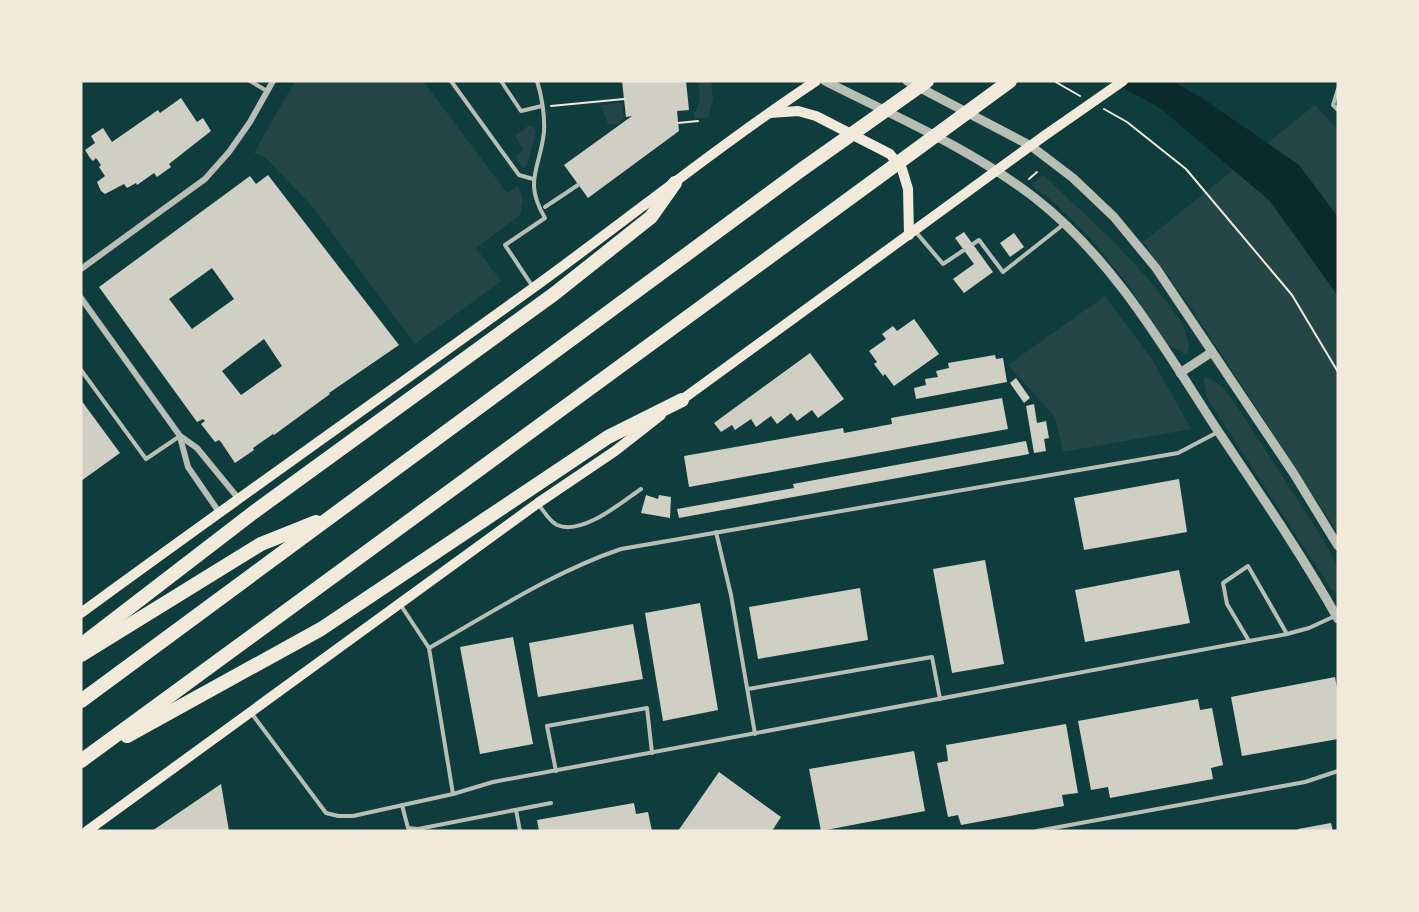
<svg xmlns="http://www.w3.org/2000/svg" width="1419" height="912" font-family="Roboto,sans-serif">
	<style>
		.green { fill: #244646 }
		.water { fill: #0a2a2b }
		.building { fill: #cfcfc3; fill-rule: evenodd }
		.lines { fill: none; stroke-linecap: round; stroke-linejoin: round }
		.path { stroke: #f1e9da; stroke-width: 2 }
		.service { stroke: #b8beb3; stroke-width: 4 }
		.minor { stroke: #b8beb3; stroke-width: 6 }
		.tertiary { stroke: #b8beb3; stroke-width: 9 }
		.secondary { stroke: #f1e9da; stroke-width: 10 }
		.motorway { stroke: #f1e9da; stroke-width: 14 }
	</style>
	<rect width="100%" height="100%" fill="#0f3d3e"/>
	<g class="green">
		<polygon points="295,81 423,81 507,193 518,186 523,200 520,215 476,248 501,281 415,344 312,206 265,157 254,153"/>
		<polygon points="698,81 711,81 713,99 708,117 695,119 694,114 700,100"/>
		<polygon points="622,103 624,118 617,124 608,124 601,105"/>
		<polygon points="1315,105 1338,130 1338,533 1188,303 1143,242"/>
		<polygon points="528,126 534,127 536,132 527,165 523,168 515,157 524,150 515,136"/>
		<polygon points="1043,175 1111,239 1152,283 1183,324 1189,345 1187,355 1165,343 1129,286 1092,240 1056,204 1031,185"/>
		<polygon points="1105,296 1153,361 1191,429 1063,452 1055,417 1008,365"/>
		<polygon points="1207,377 1222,386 1238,408 1321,536 1338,567 1338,593 1331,589 1207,398 1203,379"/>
	</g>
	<polygon class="water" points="1111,81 1172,81 1202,98 1299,165 1338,217 1338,296 1270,201 1160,108"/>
	<g class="building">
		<polygon points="622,81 686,81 689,110 677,111 679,131 588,198 564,165 632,116 626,117"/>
		<polygon points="181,98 197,122 203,118 211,131 169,164 171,167 157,177 154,173 137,185 136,183 127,188 124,184 105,194 101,191 97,182 105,176 99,167 101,165 96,158 93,161 90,158 85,150 95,143 91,136 103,128 112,142 158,110 160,113"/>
		<path d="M268 175 399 345 329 393 330 394 274 435 273 434 253 448 254 450 235 463 221 442 219 440 215 442 201 424 205 421 203 419 197 422 99 287 250 176 256 184ZM212 268 234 299 192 329 169 299ZM264 339 282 366 241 395 222 371Z"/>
		<polygon points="964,232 993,272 964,293 953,279 974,264 955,238"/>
		<polygon points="1014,233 1024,247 1010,257 1000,243"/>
		<polygon points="914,319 939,354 894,386 885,374 883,376 874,364 877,362 869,351 886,339 882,334 893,326 897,331"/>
		<polygon points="810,353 844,399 818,418 812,410 797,421 791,413 777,424 771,416 756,427 751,419 735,430 732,425 721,432 714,423"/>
		<polygon points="995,355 996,359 1003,358 1007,382 916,399 914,388 926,385 925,379 938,377 936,371 949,368 948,363"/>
		<polygon points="1016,378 1030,398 1024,403 1010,383"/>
		<polygon points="1002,398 1008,429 689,487 684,456 843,428 844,433 892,424 891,418"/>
		<polygon points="81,400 120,453 81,481"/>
		<polygon points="1034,404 1037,423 1046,421 1049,438 1044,439 1046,451 1034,453 1026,406"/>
		<polygon points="1026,441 1029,454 679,518 677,509 794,488 793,484"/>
		<polygon points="1179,479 1187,532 1084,550 1074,498"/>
		<polygon points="646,495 658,499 659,495 671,497 670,518 641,513"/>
		<polygon points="985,560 1004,664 952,673 933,569"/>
		<polygon points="1179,570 1190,623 1085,642 1075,590"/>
		<polygon points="860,588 868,640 758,659 749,607"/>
		<polygon points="700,603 718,710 663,721 645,613"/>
		<polygon points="633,624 643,679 538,697 529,643"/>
		<polygon points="513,637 533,744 480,754 460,647"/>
		<polygon points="1335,677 1338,693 1338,739 1242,756 1231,697"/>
		<polygon points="1198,699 1200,710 1212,708 1223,765 1211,768 1213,779 1110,798 1108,787 1091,790 1078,721"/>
		<polygon points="1066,724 1078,793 1062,795 1064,806 961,825 958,815 948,817 937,763 948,761 946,745"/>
		<polygon points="914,751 925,811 821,831 809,769"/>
		<polygon points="719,772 781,817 772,831 678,831"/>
		<polygon points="221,784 229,831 152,831"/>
		<polygon points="634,803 636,814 648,812 652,831 539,831 537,820"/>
		<polygon points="1331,823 1333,831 1299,831 1298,829"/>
	</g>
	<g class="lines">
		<g class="path">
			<polyline points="1054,81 1080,96"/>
			<polyline points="551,106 624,99"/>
			<polyline points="1104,109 1127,122 1186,169 1292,295 1338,372"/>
			<polyline points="678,123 698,121"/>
			<polyline points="1029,179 1037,172"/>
		</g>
		<g class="service">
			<polyline points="250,81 267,91"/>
			<polyline points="451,81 519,175 533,179"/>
			<polyline points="501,81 521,111 542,106"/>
			<polyline points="1338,89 1333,105 1338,110"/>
			<polyline points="545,207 578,185"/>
			<polyline points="915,231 943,264 964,250"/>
			<polyline points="973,244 979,240 1003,272 1064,224"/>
			<path d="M533 287 505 245 545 218C523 181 540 169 544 132 545 117 542 96 537 81"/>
			<polyline points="81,370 146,459 180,436"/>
			<path d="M538 504C544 511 549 521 557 525 582 536 622 502 641 489"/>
			<polyline points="716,532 731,595 755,734"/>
			<polyline points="400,604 429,648 453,794"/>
			<polyline points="1249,641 1227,604 1223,583 1248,566 1287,634"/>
			<path d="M429 648C491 613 553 572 621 549L1178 453 1218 432"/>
			<polyline points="748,689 932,657 940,699"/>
			<polyline points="252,714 326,813 338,816 353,816 453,794 493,782 1287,634 1309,628 1335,616"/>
			<polyline points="556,771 547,726 647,708 652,753"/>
			<polyline points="402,805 408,828 418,829 551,803"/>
			<polyline points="516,810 520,831"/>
			<polyline points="1037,831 1305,782 1338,771"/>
		</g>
		<g class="minor">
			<polyline points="81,269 205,179 229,152 250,122 273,81"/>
			<polyline points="81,298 180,436 197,448 238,498"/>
			<polyline points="180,437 188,467 219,512"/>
		</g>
		<g class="tertiary">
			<path d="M825 81C896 117 972 149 1035 198 1113 259 1163 346 1216 428 1258 491 1301 553 1338 619"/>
			<polyline points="907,81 1031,146 1073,178 1114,217 1156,268 1294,474 1338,546"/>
			<polyline points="1180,373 1212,352"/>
		</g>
		<g class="secondary">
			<polyline points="770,113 798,111 816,116 890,154 902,169 908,189 909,235"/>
			<polyline points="676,404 1044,136 1123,81"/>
			<path d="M81 613C231 503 382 397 533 288 627 220 718 146 816 81"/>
			<polyline points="87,831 538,503 615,451 661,415"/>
		</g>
		<g class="motorway">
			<polyline points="81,645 254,512 554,294 651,217 675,183"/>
			<polyline points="81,655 261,544 316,522"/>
			<polyline points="81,701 801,170 927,81"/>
			<polyline points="127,736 321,629 608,437 682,400"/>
			<polyline points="81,761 1010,81"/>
		</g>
	</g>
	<rect width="1419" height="912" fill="none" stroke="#f1e9da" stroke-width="165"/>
</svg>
